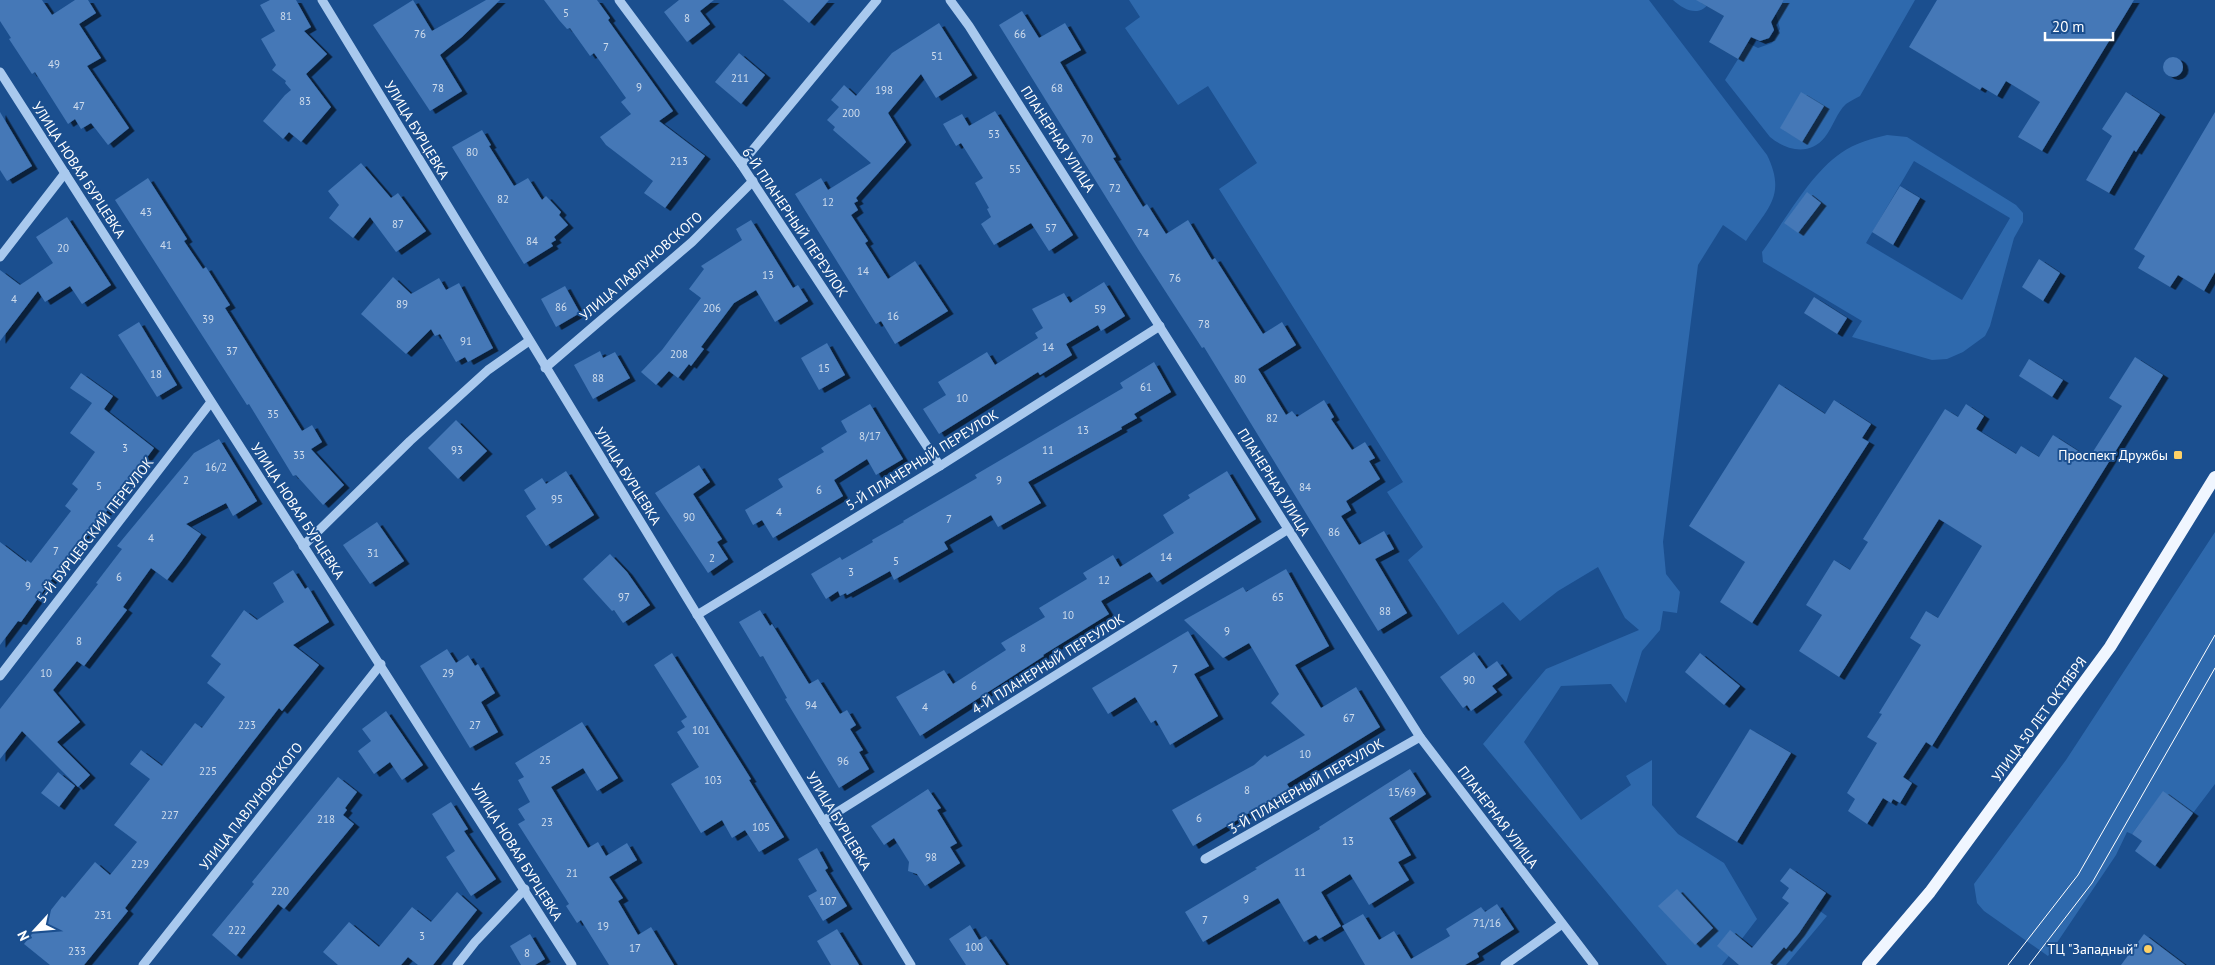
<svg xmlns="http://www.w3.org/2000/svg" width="2215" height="965" font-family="'PT Sans',sans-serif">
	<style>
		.green { fill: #2e69ad; fill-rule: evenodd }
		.building { fill: #4478b7; filter: url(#shadow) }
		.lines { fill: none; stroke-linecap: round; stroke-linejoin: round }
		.minor { stroke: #a9c9ee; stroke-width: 9 }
		.major { stroke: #f0f6ff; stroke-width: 12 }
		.tram { stroke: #fff; stroke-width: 1 }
		.poi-dot { fill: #ffd166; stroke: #1b4f8f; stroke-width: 2 }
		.labels { text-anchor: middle; stroke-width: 4; stroke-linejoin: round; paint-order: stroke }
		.number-label { font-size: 11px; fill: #d0dded }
		.street-label { font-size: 14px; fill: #fff; stroke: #1b4f8f }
		.poi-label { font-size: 14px; fill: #fff; stroke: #1b4f8f; text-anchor: end }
	</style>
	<defs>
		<filter id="shadow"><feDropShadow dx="5.5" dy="3" stdDeviation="0" flood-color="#0009"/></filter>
	</defs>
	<rect width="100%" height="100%" fill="#1b4f8f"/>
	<g class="green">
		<path d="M1129 0H1649L1767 155C1787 196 1767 208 1746 241L1723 225 1698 265 1663 542 1666 574 1680 592 1677 613 1663 611 1660 630 1642 651 1626 703 1611 684 1561 686 1524 742 1581 820 1631 785 1626 776 1652 760V805L1678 834 1724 863 1757 919 1722 965H1667L1483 744 1546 669 1639 630 1625 618 1598 567 1558 591 1520 621 1503 602 1458 635 1408 560 1423 547 1387 492 1403 482 1219 189 1257 163 1208 86 1178 105 1125 28 1140 17Z"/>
		<path d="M1673 0H1711C1701 18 1685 11 1673 0Z"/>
		<path d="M1784 0H1915L1860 96C1855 99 1850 101 1846 104 1837 112 1833 127 1825 137 1810 156 1787 151 1770 137L1725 80 1748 43 1758 48 1772 43 1780 29 1776 14Z"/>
		<path d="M1887 135 1907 137 2016 205 2023 213V222L2014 238 1990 326 1985 336 1963 352 1947 359 1932 360 1852 337 1862 321 1763 262 1762 252C1784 222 1810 174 1841 153 1855 143 1871 139 1887 135ZM1914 161 2010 218 1962 300 1866 243Z"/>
		<polygon points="2215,532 2215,784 2193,813 2163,792 2132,834 2127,832 2116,855 2048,956 1984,911 1977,903 1974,884 2066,760"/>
		<polygon points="1814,907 1827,916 1786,965 1768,965"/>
	</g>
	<g class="building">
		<polygon points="0,0 42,0 52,15 75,0 88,0 96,13 79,24 101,58 87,66 129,128 108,145 91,123 81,129 75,119 68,124 35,72 32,74 9,39 11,38 0,21"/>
		<polygon points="270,0 296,0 311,27 304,31 327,54 306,74 331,107 301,142 289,132 283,139 263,121 285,95 291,90 285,83 286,81 272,70 276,65 261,39 275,31 260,5"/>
		<polygon points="413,0 432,31 486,0 500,0 462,37 440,55 462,91 430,111 373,25"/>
		<polygon points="544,0 597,0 610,18 608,20 673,111 659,121 705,156 665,208 644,193 653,181 606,145 600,137 631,114 621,102 626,98 594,53 590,56 570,28 567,29 559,20"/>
		<polygon points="679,0 714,0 700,11 710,24 687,42 664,12"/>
		<polygon points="783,0 829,0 809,23"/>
		<polygon points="1696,0 1784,0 1771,22 1774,30 1769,38 1760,41 1751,37 1738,59 1709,42 1724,16"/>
		<polygon points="1937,0 2134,0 2042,151 2018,137 2040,102 2006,81 1997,96 1982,87 1980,90 1909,47"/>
		<polygon points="1022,11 1039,38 1065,23 1081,50 1060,62 1116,157 1113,158 1143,207 1147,204 1166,234 1188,220 1212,260 1215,258 1263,334 1282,322 1296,345 1258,369 1286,415 1292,411 1297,417 1324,400 1334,417 1331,419 1352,450 1365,442 1375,458 1369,461 1380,479 1346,501 1351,510 1341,516 1359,545 1384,531 1394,549 1375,559 1407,613 1378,631 1204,347 1202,348 1138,249 999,25"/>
		<polygon points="939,23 972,75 936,98 921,74 888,113 906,142 856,198 858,201 854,203 858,210 851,215 868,241 865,243 888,279 915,261 948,311 895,344 881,321 876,324 795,194 821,178 828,190 871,163 833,130 835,127 827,120 839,107 831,100 844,85 856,96 892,53"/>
		<polygon points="739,53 765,75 741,104 715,82"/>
		<circle cx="2173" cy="67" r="10"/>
		<polygon points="1801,92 1824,106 1802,142 1780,128"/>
		<polygon points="2126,92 2160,114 2136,152 2134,150 2109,193 2086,180 2112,136 2102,129"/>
		<polygon points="995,111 1073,235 1049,251 1031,223 994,245 981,224 991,217 987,209 989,208 975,183 983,178 961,143 956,146 943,124 962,114 969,126"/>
		<polygon points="0,112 32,166 7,181 0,170"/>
		<polygon points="2215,112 2215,272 2204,291 2178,275 2170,287 2138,268 2145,256 2134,249"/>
		<polygon points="482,130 491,145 489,146 514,186 528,178 542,200 546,196 561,212 559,215 568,225 554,237 556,240 551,243 553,246 524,264 452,147"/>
		<polygon points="361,163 391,198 398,193 426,231 396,252 370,217 353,238 329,218 339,205 328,191"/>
		<polygon points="148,178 187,239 184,241 203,269 206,267 230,305 225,308 302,431 312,425 322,442 311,449 344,485 323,505 296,475 293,476 249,404 247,405 115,200"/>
		<polygon points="1900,186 1920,198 1893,245 1872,232"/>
		<polygon points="1807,192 1821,203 1798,233 1784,223"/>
		<polygon points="67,217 111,285 82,304 70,286 45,302 38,291 0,341 0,270 20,285 53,263 36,237"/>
		<polygon points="751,220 793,288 798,285 808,301 775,322 756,290 734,303 701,347 704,349 691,366 689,364 678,378 669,371 656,385 641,372 662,350 701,298 689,289 704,269 701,266 742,240 736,229"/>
		<polygon points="2039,259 2060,273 2043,301 2022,287"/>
		<polygon points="393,277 411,294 439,278 446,290 459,283 493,348 468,362 465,357 456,362 440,334 435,336 431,329 406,354 361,314"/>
		<polygon points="1104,282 1125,316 1101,331 1098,325 1066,344 1072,355 1040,375 1038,372 939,434 923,409 946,395 938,382 987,352 995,365 1038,338 1035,333 1043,328 1032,309 1064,293 1070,303"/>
		<polygon points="565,286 580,313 556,327 541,299"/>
		<polygon points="1814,297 1847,318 1837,334 1804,313"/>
		<polygon points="139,322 177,385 157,397 118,335"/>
		<polygon points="827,343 845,375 819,390 801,358"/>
		<polygon points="600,351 603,358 615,352 630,378 593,399 574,365"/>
		<polygon points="2135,357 2163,375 1932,746 1926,742 1903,777 1912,783 1900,803 1893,799 1891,803 1883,798 1867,824 1848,811 1855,799 1847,793 1877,743 1867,737 1882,714 1879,713 1921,645 1910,638 1926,611 1938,618 1982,546 1939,519 1839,677 1799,651 1822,615 1806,605 1834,560 1850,570 1868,542 1863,539 1945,409 1958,417 1966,404 1984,416 1976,429 2016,454 2021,446 2039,457 2053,435 2089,458 2122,406 2109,398"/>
		<polygon points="2029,359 2063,380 2052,397 2019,376"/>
		<polygon points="1154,362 1171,392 1134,414 1137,418 1121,427 1122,429 1028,482 1041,503 998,527 991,515 944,542 948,549 894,580 890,571 847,595 846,593 840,596 838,591 826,599 811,574 840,557 842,560 873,542 872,540 904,522 903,521 977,478 975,475 1123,388 1120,383"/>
		<polygon points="81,373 113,396 104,409 154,448 94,528 92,526 83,536 21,622 18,621 0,645 0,542 26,562 27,560 31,563 71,511 65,506 78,489 72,484 95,452 70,433 92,403 70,388"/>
		<polygon points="1779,384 1825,414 1834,400 1871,424 1862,438 1869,442 1752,623 1720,602 1745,562 1689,526"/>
		<polygon points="870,404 903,459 876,475 867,459 834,480 843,496 773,538 762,520 753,525 745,510 783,487 778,479 824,452 821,448 847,432 841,421"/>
		<polygon points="456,420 487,451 458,479 428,448"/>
		<polygon points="219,439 257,501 233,516 226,503 186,524 201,534 181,562 167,580 151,568 123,607 127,610 84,666 77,661 53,690 80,722 57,742 90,775 78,787 22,731 0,759 0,709 98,584 96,583 122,549 117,546 194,453"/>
		<polygon points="699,465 710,482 693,494 722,539 717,542 728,559 708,573 655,493"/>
		<polygon points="566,471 594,515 546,546 526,516 536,509 524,490 542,478 546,484"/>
		<polygon points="1227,471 1256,519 1157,582 1150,572 1101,601 1109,614 1043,655 1044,656 920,736 896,697 944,670 953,684 1006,650 1001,643 1045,617 1039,608 1087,579 1083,573 1113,555 1120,567 1174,533 1163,515 1190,498 1188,495"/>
		<polygon points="377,522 404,561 370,584 343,545"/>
		<polygon points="610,554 627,572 650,605 623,623 614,610 612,611 583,579"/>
		<polygon points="1286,569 1329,646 1295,665 1321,708 1356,687 1380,727 1287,784 1290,789 1193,846 1172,810 1254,765 1265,755 1267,757 1305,735 1271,703 1279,694 1249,643 1223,658 1184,620 1243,587 1246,592"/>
		<polygon points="293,570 305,589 308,587 329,622 293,645 319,665 282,711 279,708 125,908 128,911 84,965 50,965 24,944 62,896 65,898 95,862 110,875 137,842 114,825 150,779 130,764 141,750 162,766 195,723 202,728 225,697 207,683 221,664 211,656 244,610 257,620 284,602 273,583"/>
		<polygon points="760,610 770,626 772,624 809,684 818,679 840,714 847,710 856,725 850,729 863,750 859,752 869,769 839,788 785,699 787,698 763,656 760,657 739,622"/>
		<polygon points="1188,631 1209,666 1194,674 1218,716 1170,745 1156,720 1151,723 1135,697 1108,714 1092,688"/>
		<polygon points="447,649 456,663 468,655 475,666 478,664 495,693 481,702 498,732 470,748 420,666"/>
		<polygon points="1474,652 1486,669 1497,661 1507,675 1492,686 1497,692 1471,711 1467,705 1463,708 1440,677"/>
		<polygon points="672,653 751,779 749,780 784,837 759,852 745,830 732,838 722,820 701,833 671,784 699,767 677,732 685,727 681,721 687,717 654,665"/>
		<polygon points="1700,653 1740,686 1724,705 1685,672"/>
		<polygon points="386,711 423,765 402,780 390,762 374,774 358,751 371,741 362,729"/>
		<polygon points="582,722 618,778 597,791 583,768 551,787 588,848 598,842 606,856 627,843 637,860 609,877 623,898 618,901 638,935 651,927 674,965 609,965 581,920 577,923 566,906 569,904 518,824 525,820 518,809 530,802 518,780 524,777 515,763"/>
		<polygon points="1750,729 1791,753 1737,842 1696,817"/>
		<polygon points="1410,769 1426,794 1389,818 1411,855 1398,862 1409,880 1369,905 1350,874 1321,892 1341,926 1319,939 1316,935 1304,942 1278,898 1203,942 1185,912 1257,869 1255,868 1320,829 1319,827"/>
		<polygon points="58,772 75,786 59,807 41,793"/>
		<polygon points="338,777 357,792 345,808 347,810 343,815 354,824 284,909 278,904 236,956 212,935 254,884 252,882"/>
		<polygon points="928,789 941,808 937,810 957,843 950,847 960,863 925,886 917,874 908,871 909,862 894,838 884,845 871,826"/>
		<polygon points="2163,791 2193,813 2155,866 2135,851 2142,841 2132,834"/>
		<polygon points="451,802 468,829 464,831 496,879 471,896 446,857 455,851 432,814"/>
		<polygon points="817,848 828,868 825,870 847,906 823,921 808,896 817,891 798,859"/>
		<polygon points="1790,868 1826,893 1799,933 1786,949 1784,947 1770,963 1773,965 1739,965 1717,946 1730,930 1752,948 1789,903 1782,898 1789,888 1780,881"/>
		<polygon points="1677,889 1713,928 1695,945 1658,906"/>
		<polygon points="457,892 477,910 433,965 418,965 408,957 401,965 338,965 323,952 349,922 379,947 412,907 431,922"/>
		<polygon points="1497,904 1514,929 1477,953 1479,957 1465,965 1365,965 1342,926 1363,914 1379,940 1394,931 1411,959 1450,936 1446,929 1481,907 1485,912"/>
		<polygon points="970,925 979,940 986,936 1006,965 966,965 949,939"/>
		<polygon points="837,929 859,965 831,965 817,941"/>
		<polygon points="530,934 545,959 535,965 521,965 510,946"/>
		<polygon points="2144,934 2185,965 2121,965"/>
	</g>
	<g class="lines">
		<g class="minor">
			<polyline points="322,0 911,965"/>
			<polyline points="619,0 741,164 940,466"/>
			<polyline points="950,0 969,26 1420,737 1594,965"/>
			<polyline points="0,72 572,965"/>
			<polyline points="741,164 877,0"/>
			<polyline points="0,257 65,173"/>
			<polyline points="545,368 692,242 753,181"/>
			<polyline points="303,546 410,441 488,370 529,341"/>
			<polyline points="697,615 940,466 1160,326"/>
			<polyline points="0,676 211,402"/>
			<polyline points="823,821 1287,530"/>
			<polyline points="1205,859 1420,737"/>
			<polyline points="143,965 381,664"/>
			<polyline points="457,965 475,942 525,889"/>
			<polyline points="1505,965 1562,924"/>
		</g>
		<polyline class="major" points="1868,965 1930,892 2110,647 2215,477"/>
		<g class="tram">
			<polyline points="2008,965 2078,875 2215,635"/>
			<polyline points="2029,965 2092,883 2215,668"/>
		</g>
	</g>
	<g class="poi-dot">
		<rect x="2173" y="450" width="10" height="10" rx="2.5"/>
		<circle cx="2148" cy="949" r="5"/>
	</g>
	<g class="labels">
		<g class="number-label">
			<text x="566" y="17">5</text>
			<text x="286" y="20">81</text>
			<text x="687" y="22">8</text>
			<text x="420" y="38">76</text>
			<text x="1020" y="38">66</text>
			<text x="606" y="51">7</text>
			<text x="937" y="60">51</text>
			<text x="54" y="68">49</text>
			<text x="740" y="82">211</text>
			<text x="639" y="91">9</text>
			<text x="438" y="92">78</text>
			<text x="1057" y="92">68</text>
			<text x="884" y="94">198</text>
			<text x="305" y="105">83</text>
			<text x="79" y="110">47</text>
			<text x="851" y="117">200</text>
			<text x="994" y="138">53</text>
			<text x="1087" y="143">70</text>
			<text x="472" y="156">80</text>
			<text x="679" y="165">213</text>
			<text x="1015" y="173">55</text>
			<text x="1115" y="192">72</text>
			<text x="503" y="203">82</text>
			<text x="828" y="206">12</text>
			<text x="146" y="216">43</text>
			<text x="398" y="228">87</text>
			<text x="1051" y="232">57</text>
			<text x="1143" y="237">74</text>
			<text x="532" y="245">84</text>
			<text x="166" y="249">41</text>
			<text x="63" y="252">20</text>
			<text x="863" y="275">14</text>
			<text x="768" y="279">13</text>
			<text x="1175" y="282">76</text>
			<text x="14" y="303">4</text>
			<text x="402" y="308">89</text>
			<text x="561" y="311">86</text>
			<text x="712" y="312">206</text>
			<text x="1100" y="313">59</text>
			<text x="893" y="320">16</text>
			<text x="208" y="323">39</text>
			<text x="1204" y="328">78</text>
			<text x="466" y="345">91</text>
			<text x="1048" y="351">14</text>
			<text x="232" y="355">37</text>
			<text x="679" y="358">208</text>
			<text x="824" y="372">15</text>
			<text x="156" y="378">18</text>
			<text x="598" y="382">88</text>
			<text x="1240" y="383">80</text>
			<text x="1146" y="391">61</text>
			<text x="962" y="402">10</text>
			<text x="273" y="418">35</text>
			<text x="1272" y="422">82</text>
			<text x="1083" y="434">13</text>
			<text x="870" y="440">8/17</text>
			<text x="125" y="452">3</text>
			<text x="457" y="454">93</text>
			<text x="1048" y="454">11</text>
			<text x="299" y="459">33</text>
			<text x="216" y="471">16/2</text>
			<text x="186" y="484">2</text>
			<text x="999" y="484">9</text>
			<text x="99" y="490">5</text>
			<text x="1305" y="491">84</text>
			<text x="819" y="494">6</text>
			<text x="557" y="503">95</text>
			<text x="779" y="516">4</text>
			<text x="689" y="521">90</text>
			<text x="949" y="523">7</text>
			<text x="1334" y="536">86</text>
			<text x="151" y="542">4</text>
			<text x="56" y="555">7</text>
			<text x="373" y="557">31</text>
			<text x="1166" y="561">14</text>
			<text x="712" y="562">2</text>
			<text x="896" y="565">5</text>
			<text x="851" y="576">3</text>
			<text x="119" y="581">6</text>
			<text x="1104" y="584">12</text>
			<text x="28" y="590">9</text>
			<text x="624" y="601">97</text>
			<text x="1278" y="601">65</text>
			<text x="1385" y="615">88</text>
			<text x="1068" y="619">10</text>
			<text x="1227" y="635">9</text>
			<text x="79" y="645">8</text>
			<text x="1023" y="652">8</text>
			<text x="1175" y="673">7</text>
			<text x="46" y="677">10</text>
			<text x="448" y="677">29</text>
			<text x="1469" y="684">90</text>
			<text x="974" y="690">6</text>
			<text x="811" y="709">94</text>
			<text x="925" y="711">4</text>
			<text x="1349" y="722">67</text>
			<text x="247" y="729">223</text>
			<text x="475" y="729">27</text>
			<text x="701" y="734">101</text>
			<text x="1305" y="758">10</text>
			<text x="545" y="764">25</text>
			<text x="843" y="765">96</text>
			<text x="208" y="775">225</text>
			<text x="713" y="784">103</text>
			<text x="1247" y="794">8</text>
			<text x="1402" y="796">15/69</text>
			<text x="170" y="819">227</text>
			<text x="1199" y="822">6</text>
			<text x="326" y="823">218</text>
			<text x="547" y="826">23</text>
			<text x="761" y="831">105</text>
			<text x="1348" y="845">13</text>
			<text x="931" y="861">98</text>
			<text x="140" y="868">229</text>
			<text x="1300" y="876">11</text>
			<text x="572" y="877">21</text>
			<text x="280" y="895">220</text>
			<text x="1246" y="903">9</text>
			<text x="828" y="905">107</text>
			<text x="103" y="919">231</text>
			<text x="1205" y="924">7</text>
			<text x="1487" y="927">71/16</text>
			<text x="603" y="930">19</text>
			<text x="237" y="934">222</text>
			<text x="422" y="940">3</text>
			<text x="974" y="951">100</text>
			<text x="635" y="952">17</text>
			<text x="77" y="955">233</text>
			<text x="527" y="957">8</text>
		</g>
		<g class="street-label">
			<text transform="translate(417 130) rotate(59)" y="5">УЛИЦА БУРЦЕВКА</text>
			<text transform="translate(1058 139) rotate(57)" y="5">ПЛАНЕРНАЯ УЛИЦА</text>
			<text transform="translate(79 170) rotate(57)" y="5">УЛИЦА НОВАЯ БУРЦЕВКА</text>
			<text transform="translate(795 222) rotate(56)" y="5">6-Й ПЛАНЕРНЫЙ ПЕРЕУЛОК</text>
			<text transform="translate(641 266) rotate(-41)" y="5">УЛИЦА ПАВЛУНОВСКОГО</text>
			<text transform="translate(922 460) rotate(-32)" y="5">5-Й ПЛАНЕРНЫЙ ПЕРЕУЛОК</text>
			<text transform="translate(628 476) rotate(58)" y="5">УЛИЦА БУРЦЕВКА</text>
			<text transform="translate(1274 482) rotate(58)" y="5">ПЛАНЕРНАЯ УЛИЦА</text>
			<text transform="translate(298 511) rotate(57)" y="5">УЛИЦА НОВАЯ БУРЦЕВКА</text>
			<text transform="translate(95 530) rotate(-52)" y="5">5-Й БУРЦЕВСКИЙ ПЕРЕУЛОК</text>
			<text transform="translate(1048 664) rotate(-32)" y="5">4-Й ПЛАНЕРНЫЙ ПЕРЕУЛОК</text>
			<text transform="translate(2039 719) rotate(-54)" y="5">УЛИЦА 50 ЛЕТ ОКТЯБРЯ</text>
			<text transform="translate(1306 786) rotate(-30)" y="5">3-Й ПЛАНЕРНЫЙ ПЕРЕУЛОК</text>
			<text transform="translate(251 806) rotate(-52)" y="5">УЛИЦА ПАВЛУНОВСКОГО</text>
			<text transform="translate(1498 817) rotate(53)" y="5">ПЛАНЕРНАЯ УЛИЦА</text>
			<text transform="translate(839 821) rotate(59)" y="5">УЛИЦА БУРЦЕВКА</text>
			<text transform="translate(517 852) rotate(58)" y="5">УЛИЦА НОВАЯ БУРЦЕВКА</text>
		</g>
		<g class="poi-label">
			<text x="2168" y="460">Проспект Дружбы</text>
			<text x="2138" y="954">ТЦ "Западный"</text>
		</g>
	</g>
	<g transform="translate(35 930) rotate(244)" stroke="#1b4f8f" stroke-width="4" paint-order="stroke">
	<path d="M0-4L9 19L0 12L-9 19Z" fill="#ffffff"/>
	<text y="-8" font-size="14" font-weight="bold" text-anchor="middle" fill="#ffffff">N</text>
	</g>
	<path d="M2045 32v8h68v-8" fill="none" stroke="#ffffff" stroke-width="2.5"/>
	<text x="2052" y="32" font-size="15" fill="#ffffff" stroke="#1b4f8f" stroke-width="4" paint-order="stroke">20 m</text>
</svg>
